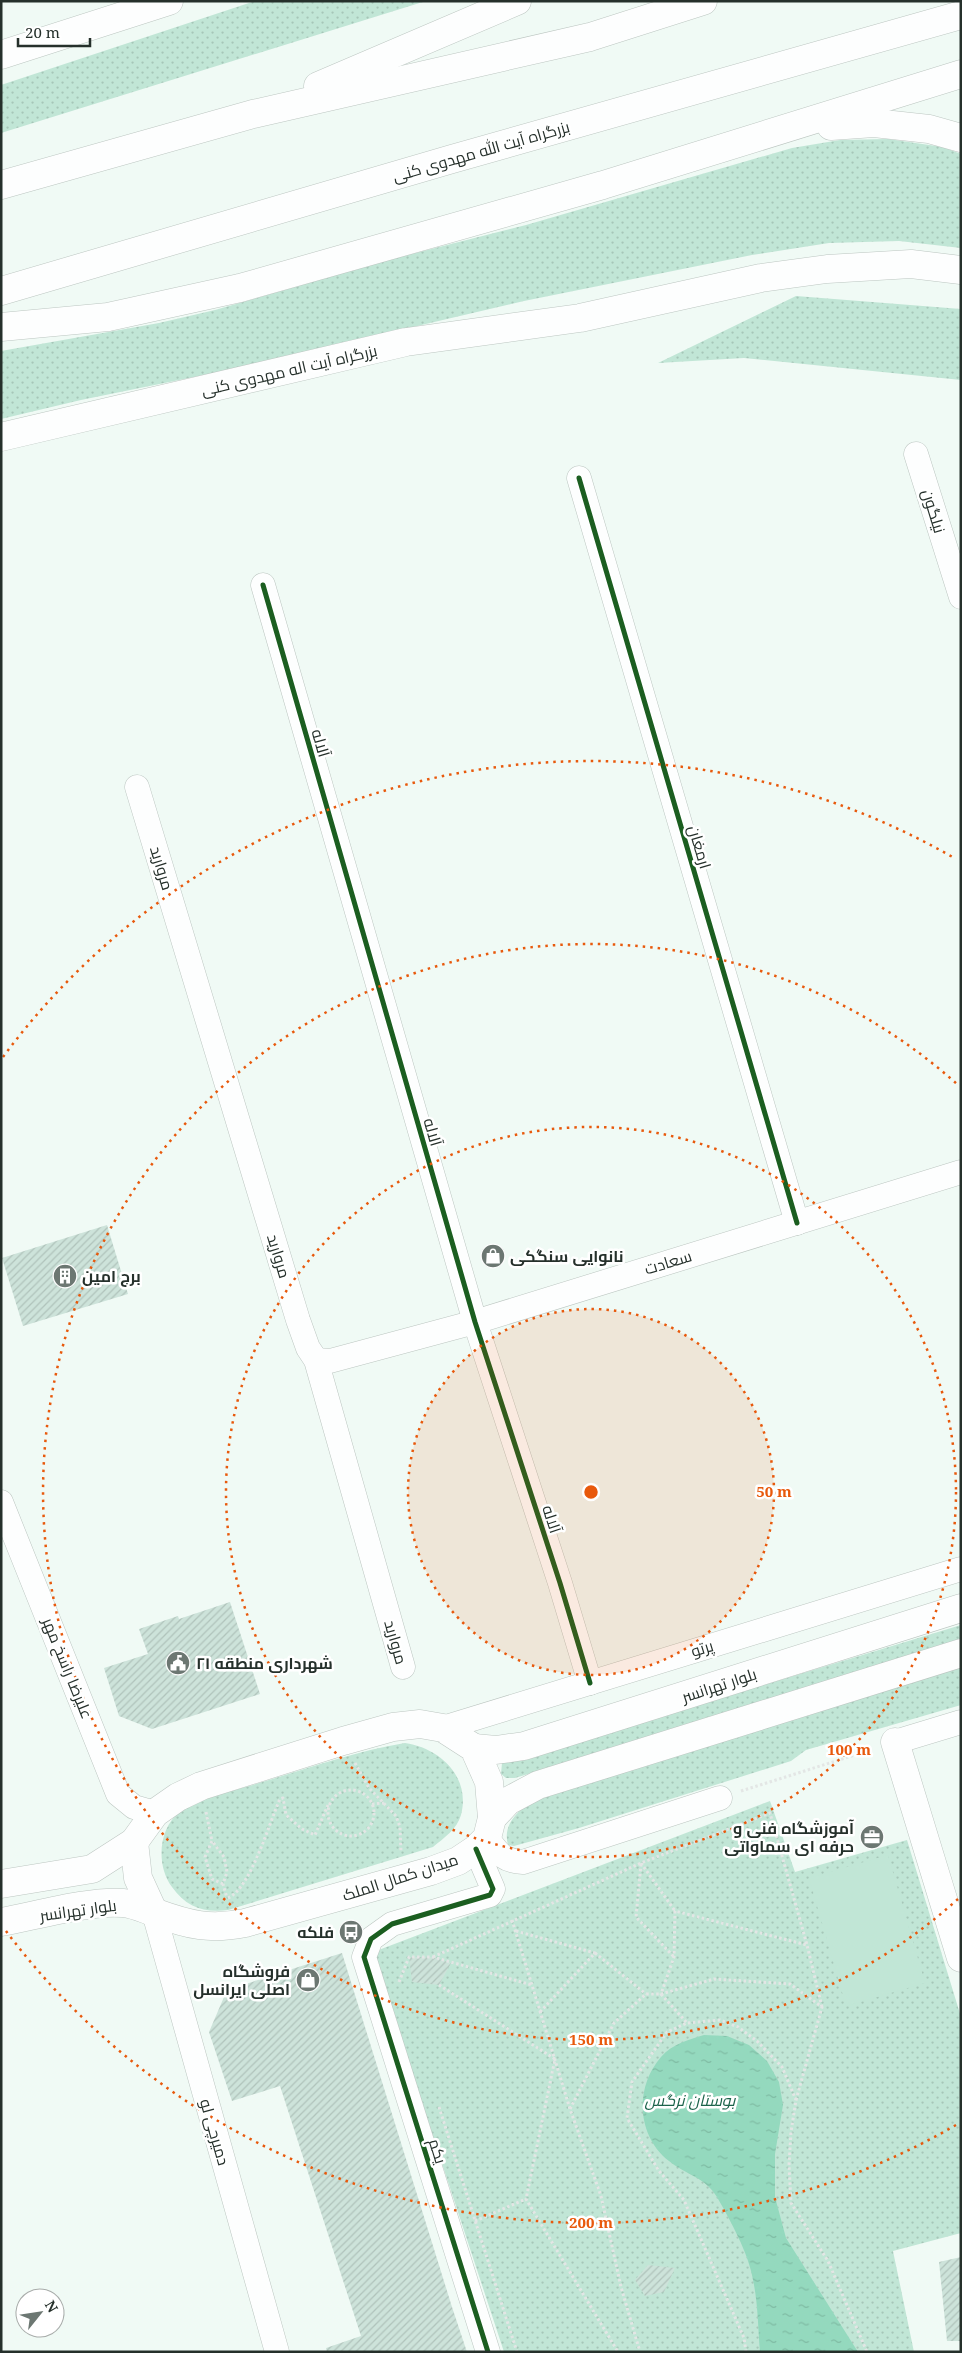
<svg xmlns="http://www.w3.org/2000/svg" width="962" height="2353" font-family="'Noto Serif',Cairo,serif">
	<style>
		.green { fill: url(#green-dots) }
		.pitch { fill: #c1e6d6 }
		.water { fill: url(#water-ripples) }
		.building { fill: url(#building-hatch) }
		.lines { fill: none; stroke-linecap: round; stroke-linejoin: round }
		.street-casing { stroke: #bcc6c1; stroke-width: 25 }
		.secondary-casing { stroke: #bcc6c1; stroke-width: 29 }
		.primary-casing { stroke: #bcc6c1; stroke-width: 29 }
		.highway-casing { stroke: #bcc6c1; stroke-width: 29 }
		.path { stroke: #e3e6e5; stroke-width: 3; stroke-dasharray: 2.5 2.5; stroke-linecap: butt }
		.street { stroke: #fdfefe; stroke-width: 24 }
		.secondary { stroke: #fdfefe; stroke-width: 28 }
		.primary { stroke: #fdfefe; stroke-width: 28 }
		.highway { stroke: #fdfefe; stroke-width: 28 }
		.cycleway-casing { stroke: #fff; stroke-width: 8 }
		.cycleway { stroke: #1b5e20; stroke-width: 5 }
		.ring { fill: none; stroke: #e8590c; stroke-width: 2.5; stroke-dasharray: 2.5 5 }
		.labels { text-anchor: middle; stroke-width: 5; stroke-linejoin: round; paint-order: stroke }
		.street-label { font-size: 16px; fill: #25302b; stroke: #fff }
		.poi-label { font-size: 16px; font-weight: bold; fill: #25302b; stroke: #fff; text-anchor: start }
		.park-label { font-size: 16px; font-style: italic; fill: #1b634a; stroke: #fff }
		.centre { fill: #e8590c; stroke: #fff; stroke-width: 2.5 }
		.ring-label { font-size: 15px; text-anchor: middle; font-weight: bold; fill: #e8590c; stroke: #fff; stroke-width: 5; stroke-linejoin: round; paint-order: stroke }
	</style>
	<defs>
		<pattern id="green-dots" width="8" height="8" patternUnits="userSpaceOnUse" patternTransform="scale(1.25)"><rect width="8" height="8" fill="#c1e6d6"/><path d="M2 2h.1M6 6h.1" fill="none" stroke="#a6c6b8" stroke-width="1.8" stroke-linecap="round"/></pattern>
		<pattern id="water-ripples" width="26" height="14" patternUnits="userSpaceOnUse" patternTransform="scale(1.25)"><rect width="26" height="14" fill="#94d9be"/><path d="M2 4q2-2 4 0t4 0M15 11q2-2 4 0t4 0" fill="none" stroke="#7fbba3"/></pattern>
		<pattern id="building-hatch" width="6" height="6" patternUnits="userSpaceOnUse" patternTransform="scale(1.25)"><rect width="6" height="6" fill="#cde3da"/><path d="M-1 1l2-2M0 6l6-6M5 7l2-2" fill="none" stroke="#b0c3bb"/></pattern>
	</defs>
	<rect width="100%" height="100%" fill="#f0faf5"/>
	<g class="green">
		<polygon points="255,1 426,1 1,133 1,85"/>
		<polygon points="888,139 943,147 961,154 961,248 899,241 829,243 752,255 524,301 238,368 81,400 1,419 1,351 159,323 215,310 388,260 526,225 792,148 840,140"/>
		<polygon points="796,296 961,309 961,380 744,358 658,363"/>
		<polygon points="961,1625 961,1640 515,1778 506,1778 501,1774 502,1763 507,1759 582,1740"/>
		<path d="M961 1666V1705L806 1750 791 1761 579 1828 514 1846 508 1845C502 1823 519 1812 533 1798Z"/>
		<path d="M405 1743C440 1748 471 1777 461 1815 457 1829 444 1838 433 1847L228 1910C204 1913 186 1907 172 1887 156 1866 158 1828 180 1812 202 1796 233 1791 259 1783 307 1769 355 1751 405 1743Z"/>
		<polygon points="770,1801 795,1872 907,1840 961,2017 961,2233 893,2251 914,2352 504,2352 376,1963 376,1951"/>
	</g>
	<polygon class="pitch" points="888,1855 925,1983 846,2006 809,1878"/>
	<path class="water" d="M704 2035 727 2036 749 2045 767 2061 779 2082 783 2105 775 2154V2197L786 2238 858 2352H760C758 2328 758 2303 753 2280 749 2254 730 2220 717 2197 705 2177 686 2175 669 2161 637 2136 634 2088 661 2057 672 2044 688 2040 704 2035Z"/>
	<g class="building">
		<polygon points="107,1225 128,1294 23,1326 2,1258"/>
		<polygon points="230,1602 260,1694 152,1729 119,1716 104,1668 148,1654 139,1629 178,1616 179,1619"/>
		<polygon points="342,1953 452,2307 467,2352 327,2352 326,2348 361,2336 280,2086 232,2101 209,2032 227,1990"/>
		<polygon points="409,1957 433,1957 451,1963 439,1985 412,1982"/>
		<polygon points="961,2257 961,2341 947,2341 939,2262"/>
		<polygon points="648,2265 675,2268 664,2292 645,2296 635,2280"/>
	</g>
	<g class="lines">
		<g class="street-casing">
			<g id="street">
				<polyline points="916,454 961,597"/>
				<polyline points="579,478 797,1223"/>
				<polyline points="263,585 475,1322 560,1583 590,1683"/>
				<polyline points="137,787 298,1320 308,1348 316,1360 403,1667"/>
				<polyline points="316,1360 330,1361 475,1322 961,1172"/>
				<polyline points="1,1502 118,1794 134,1807 155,1813"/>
				<polyline points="443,1728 961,1569"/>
				<polyline points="895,1742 961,1722"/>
				<path d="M487 1838C499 1854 503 1861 523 1862L720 1798"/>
				<polyline points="476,1849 493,1889 490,1895 392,1924 371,1939 364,1957 488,2352"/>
				<polyline points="154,1913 277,2352"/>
			</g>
		</g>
		<g class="secondary-casing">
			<polyline id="secondary" points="895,1742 961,1958"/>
		</g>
		<g class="primary-casing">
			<g id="primary">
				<polyline points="1,55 169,1"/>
				<polyline points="1,437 406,342 580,318 761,278 827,269 911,264 961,270"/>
				<polyline points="474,1748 496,1750 524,1746 961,1608"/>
				<polyline points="492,1818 508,1801 538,1785 961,1653"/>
				<polyline points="134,1842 138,1878 154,1913"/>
				<path d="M1 1884 92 1869 134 1842 155 1813 178 1797 201 1786 343 1741 393 1727 420 1724 443 1728 474 1748 489 1782 492 1818 487 1838 476 1849 458 1861 431 1871 245 1923C210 1930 189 1925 156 1913 144 1909 135 1904 123 1903 90 1900 35 1916 1 1922"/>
			</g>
		</g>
		<g class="highway-casing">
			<g id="highway">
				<polyline points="318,86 517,1"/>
				<polyline points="831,126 874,123 929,129 961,138"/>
				<polyline points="1,185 253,114 590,37 703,1"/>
				<polyline points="1,291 452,159 961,15"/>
				<polyline points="1,327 108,317 240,288 603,185 961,74"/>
			</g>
		</g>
		<g class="path">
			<polyline points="355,1763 369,1788 396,1816 400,1827 401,1852"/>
			<circle cx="351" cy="1813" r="23"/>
			<polyline points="741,1791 871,1750"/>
			<polyline points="372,1804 384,1803"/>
			<polyline points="206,1812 212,1841"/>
			<polyline points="641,1863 675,1911"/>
			<polyline points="641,1864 636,1917 674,1957"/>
			<polyline points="223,1884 212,1879 205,1857 212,1841 224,1857 227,1872 223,1884 227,1898"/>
			<path d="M228 1898C251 1888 269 1823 280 1799L283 1798 286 1815 302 1829 315 1835 328 1805"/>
			<polyline points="512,1920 570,2109 601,2196 621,2287 640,2352"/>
			<polyline points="516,1931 595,1953 540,2012"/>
			<polyline points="595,1953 646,1994"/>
			<polyline points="433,1957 641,1863 770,1813 807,1945"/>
			<polyline points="399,1982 409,1957 433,1957 532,1985"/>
			<polyline points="439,1985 555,2059 526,2199 618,2352"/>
			<polyline points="796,2100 822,2007 790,1984 714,1979 661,1994 674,1957 675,1911 807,1945 822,2007"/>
			<polyline points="439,2107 517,2352"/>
			<polyline points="570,2109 614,2023 646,1994 661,1994 687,2023"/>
			<polyline points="475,2221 526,2199"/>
			<polyline points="746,2352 744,2338 684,2200 659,2171 627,2118 632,2082 667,2032 687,2023 720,2020 738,2027 757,2041 782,2067 796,2100 791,2132 789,2165 791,2203 828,2261 867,2352"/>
		</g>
		<use href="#street" class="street"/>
		<use href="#secondary" class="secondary"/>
		<use href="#primary" class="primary"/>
		<use href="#highway" class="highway"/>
		<g class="cycleway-casing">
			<g id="cycleway">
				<polyline points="579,478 797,1223"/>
				<polyline points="263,585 475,1322 560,1583 590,1683"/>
				<polyline points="476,1849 493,1889 490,1895 392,1924 371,1939 364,1957 488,2352"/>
			</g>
		</g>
		<use href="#cycleway" class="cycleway"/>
	</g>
	<circle cx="591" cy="1492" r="183" fill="#e8590c" fill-opacity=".12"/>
	<g class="ring">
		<circle cx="591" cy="1492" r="183"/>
		<circle cx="591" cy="1492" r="365"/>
		<path d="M958 1899A548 548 0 1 1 958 1085"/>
		<path d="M956 2125A731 731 0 0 1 3 1927M3 1057A731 731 0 0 1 956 859"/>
	</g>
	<defs>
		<g id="shop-disc" transform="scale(1.25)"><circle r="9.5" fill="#6c7772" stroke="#fff"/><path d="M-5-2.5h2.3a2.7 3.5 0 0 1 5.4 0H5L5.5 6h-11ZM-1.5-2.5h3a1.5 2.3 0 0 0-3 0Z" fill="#fff"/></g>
		<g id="building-disc" transform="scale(1.25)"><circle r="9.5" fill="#6c7772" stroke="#fff"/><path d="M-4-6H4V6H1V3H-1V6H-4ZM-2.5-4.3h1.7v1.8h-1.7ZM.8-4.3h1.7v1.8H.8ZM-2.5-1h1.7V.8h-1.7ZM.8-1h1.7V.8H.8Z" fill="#fff"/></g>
		<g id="civic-disc" transform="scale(1.25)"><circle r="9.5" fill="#6c7772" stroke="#fff"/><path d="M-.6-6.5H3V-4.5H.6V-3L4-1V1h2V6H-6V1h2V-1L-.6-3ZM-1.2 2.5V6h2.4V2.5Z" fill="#fff"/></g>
		<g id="office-disc" transform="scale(1.25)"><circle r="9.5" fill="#6c7772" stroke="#fff"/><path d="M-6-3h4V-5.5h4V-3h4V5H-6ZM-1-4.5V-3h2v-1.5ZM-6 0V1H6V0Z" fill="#fff"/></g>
		<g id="bus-disc" transform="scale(1.25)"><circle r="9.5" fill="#6c7772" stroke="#fff"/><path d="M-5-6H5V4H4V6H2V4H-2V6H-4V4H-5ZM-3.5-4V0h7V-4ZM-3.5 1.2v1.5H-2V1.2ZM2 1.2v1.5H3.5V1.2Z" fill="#fff"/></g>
	</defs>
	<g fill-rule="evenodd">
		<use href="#shop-disc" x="493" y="1256"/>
		<use href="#building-disc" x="65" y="1276"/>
		<use href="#civic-disc" x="178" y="1663"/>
		<use href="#office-disc" x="872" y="1837"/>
		<use href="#bus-disc" x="351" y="1932"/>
		<use href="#shop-disc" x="308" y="1980"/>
	</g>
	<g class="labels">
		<g class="street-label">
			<text transform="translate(481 151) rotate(-16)" y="6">بزرگراه آیت الله مهدوی کنی</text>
			<text transform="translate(289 370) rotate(-13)" y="6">بزرگراه آیت اله مهدوی کنی</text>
			<text transform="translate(934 511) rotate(73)" y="6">نیلگون</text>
			<text transform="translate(321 743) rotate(74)" y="6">آلاله</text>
			<text transform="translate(700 847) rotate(74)" y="6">ارمغان</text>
			<text transform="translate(162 868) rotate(73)" y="6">مروارید</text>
			<text transform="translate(433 1132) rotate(74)" y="6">آلاله</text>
			<text transform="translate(279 1256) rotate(73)" y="6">مروارید</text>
			<text transform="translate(668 1262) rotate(-17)" y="6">سعادت</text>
			<text transform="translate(552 1519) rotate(72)" y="6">آلاله</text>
			<text transform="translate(396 1642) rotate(74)" y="6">مروارید</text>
			<text transform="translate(702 1648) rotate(-17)" y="6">پرتو</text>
			<text transform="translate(68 1668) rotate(68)" y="6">علیرضا راسخ مهر</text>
			<text transform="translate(719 1685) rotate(-18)" y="6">بلوار تهرانسر</text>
			<text transform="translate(400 1877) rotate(-18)" y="6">میدان کمال الملک</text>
			<text transform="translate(78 1910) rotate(-8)" y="6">بلوار تهرانسر</text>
			<text transform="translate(215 2132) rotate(74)" y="6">دمیرچی لو</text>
			<text transform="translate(438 2151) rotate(73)" y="6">یکم</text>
		</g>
		<g class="poi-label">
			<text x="510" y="1262">نانوایی سنگکی</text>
			<text x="82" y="1282">برج امین</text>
			<text x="196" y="1669">شهرداری منطقه ۲۱</text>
			<text x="854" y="1834" text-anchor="end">آموزشگاه فنی و<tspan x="854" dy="18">حرفه ای سماواتی</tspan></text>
			<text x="334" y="1938" text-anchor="end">فلکه</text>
			<text x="290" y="1977" text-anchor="end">فروشگاه<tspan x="290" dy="18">اصلی ایرانسل</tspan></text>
		</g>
		<g class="park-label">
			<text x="690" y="2106">بوستان نرگس</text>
		</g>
	</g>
	<circle cx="591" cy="1492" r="8" class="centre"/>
	<g class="ring-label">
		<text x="774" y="1497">50 m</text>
		<text x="849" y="1755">100 m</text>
		<text x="591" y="2045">150 m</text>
		<text x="591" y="2228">200 m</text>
	</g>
	<rect width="962" height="2353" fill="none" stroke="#25302b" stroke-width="5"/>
	<g transform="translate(40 2313) rotate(60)"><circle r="24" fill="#ffffff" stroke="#a8acaa"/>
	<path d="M0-4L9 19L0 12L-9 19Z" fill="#6c7772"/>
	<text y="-8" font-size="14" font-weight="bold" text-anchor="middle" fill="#25302b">N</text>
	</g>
	<path d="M18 38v8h72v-8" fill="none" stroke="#25302b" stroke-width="2.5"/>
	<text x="25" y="38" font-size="15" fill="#25302b" stroke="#ffffff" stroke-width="4" paint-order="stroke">20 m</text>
</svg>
